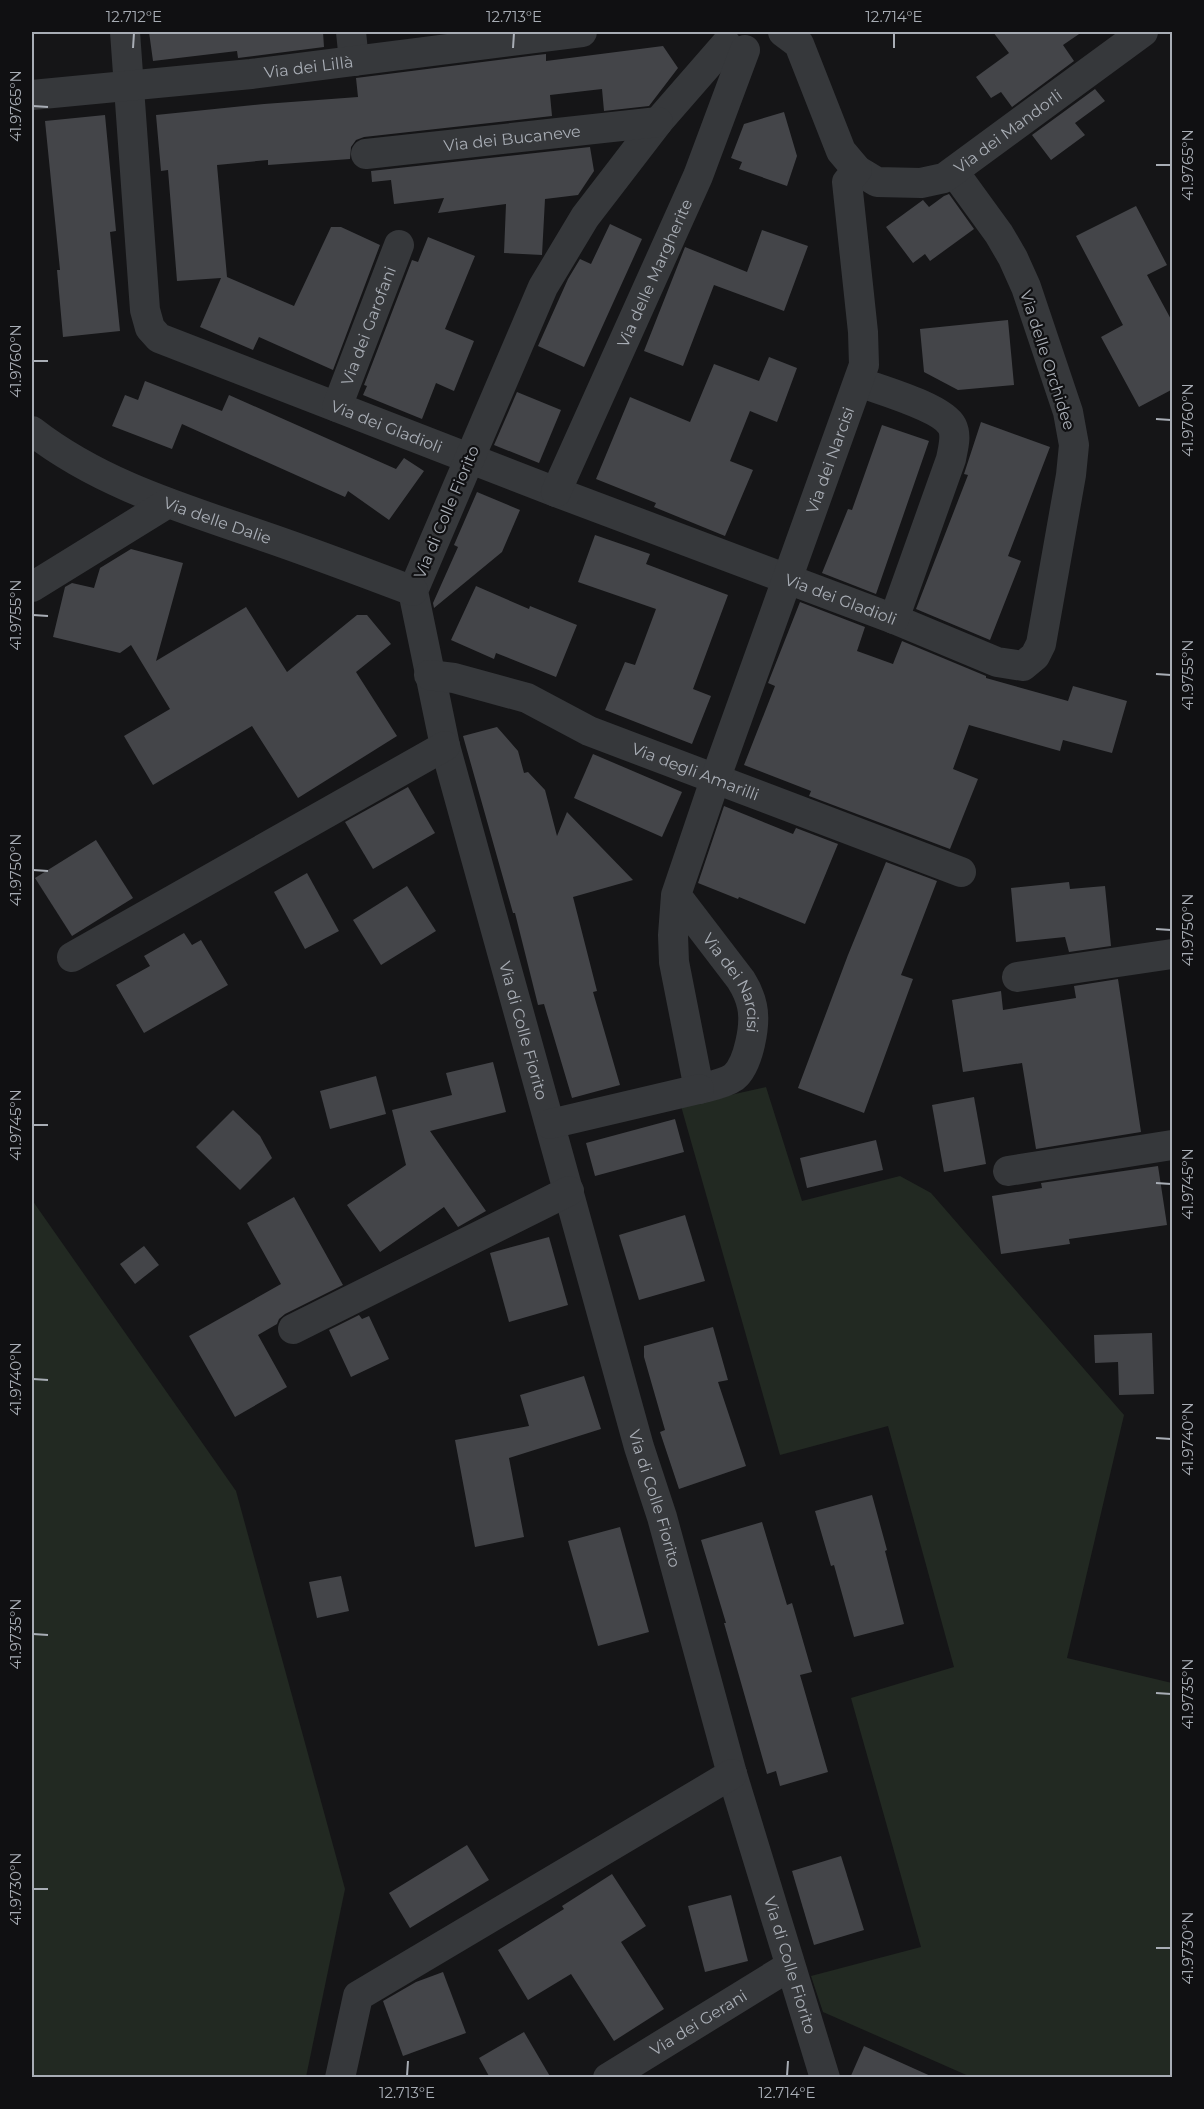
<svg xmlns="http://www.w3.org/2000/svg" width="1204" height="2109" font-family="Montserrat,sans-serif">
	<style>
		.green { fill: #222922 }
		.building { fill: #444549 }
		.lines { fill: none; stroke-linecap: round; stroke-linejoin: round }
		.minor { stroke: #36383b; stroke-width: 30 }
		.ticks { fill: none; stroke: #a8adb5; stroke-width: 2 }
		.labels { text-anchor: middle; stroke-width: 4.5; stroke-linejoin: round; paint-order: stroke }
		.street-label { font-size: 16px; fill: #a8adb5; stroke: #101012 }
		.neatline { fill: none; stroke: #a8adb5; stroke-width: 2 }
		.ticks-label { font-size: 15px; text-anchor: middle; fill: #a8adb5 }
	</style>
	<rect width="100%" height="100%" fill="#151517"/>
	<g class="green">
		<polygon points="766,1087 802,1201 900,1176 931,1193 1124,1415 1067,1658 1172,1683 1172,2077 971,2077 823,2012 811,1976 921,1947 851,1698 954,1667 888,1426 780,1455 681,1106"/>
		<polygon points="32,1200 236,1491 345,1889 306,2077 32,2077"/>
	</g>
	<g class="building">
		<polygon points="149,32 323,32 324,47 238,58 237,51 153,61"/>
		<polygon points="993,32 1082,32 1063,45 1074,61 1012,107 1001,92 991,98 976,77 1009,53"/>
		<polygon points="663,46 678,68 649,106 604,111 602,89 550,95 552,116 364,137 356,140 351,147 350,159 268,165 268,160 217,165 227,277 294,306 331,227 341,227 380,245 333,370 259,337 253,350 200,327 221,278 177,281 168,170 161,171 156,115 264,104 358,97 356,78 537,55 546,54 546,61"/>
		<polygon points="1095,89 1105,101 1075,123 1085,135 1051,160 1032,135"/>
		<polygon points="784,112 797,156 787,186 739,169 742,162 731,158 744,124"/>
		<polygon points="105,115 116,231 110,232 120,331 63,337 57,270 60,270 45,121"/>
		<polygon points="590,147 594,171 578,195 545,199 542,255 504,253 506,204 438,213 444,198 394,204 391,180 372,182 371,171"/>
		<polygon points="949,194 974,229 930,261 925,254 913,263 886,227 923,200 929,207 944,196"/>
		<polygon points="1136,206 1167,265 1147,275 1173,323 1173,389 1139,407 1101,337 1123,325 1076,236"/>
		<polygon points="610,224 642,239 584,367 538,346 568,279 580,259 591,264"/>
		<polygon points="762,230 808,246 784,311 714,285 683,366 644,351 685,247 747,272"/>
		<polygon points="428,237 475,256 445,329 474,341 454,391 436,383 422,419 363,395 367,386 364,385 412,260 418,262"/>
		<polygon points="1008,320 1014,385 958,390 924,372 920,329"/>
		<polygon points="769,357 797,368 777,422 750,411 730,461 753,470 725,536 654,507 656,503 596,479 630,397 690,422 714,364 759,381"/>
		<polygon points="145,381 222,411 229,395 396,469 404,458 424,471 389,520 348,491 345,497 182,424 172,449 112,426 125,395 138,400"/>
		<polygon points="517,392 561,410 539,463 494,445"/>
		<polygon points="981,422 1050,447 1008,556 1021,561 990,640 916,609 968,475 964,474"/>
		<polygon points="882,425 929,441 876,594 822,573 848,509 852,510"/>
		<polygon points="477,492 520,510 502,552 434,608 433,603 458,547 454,545"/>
		<polygon points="595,535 650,554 646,564 728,595 693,689 711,696 692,744 605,710 625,662 635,665 656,609 578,582"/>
		<polygon points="131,549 183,563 156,661 246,607 287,672 357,615 367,615 391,644 356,672 397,736 298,798 252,726 153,785 124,736 170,709 131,645 120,653 53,637 65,587 72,583 94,588 100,568"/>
		<polygon points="476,586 529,609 530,606 577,625 556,677 496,653 494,659 451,640"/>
		<polygon points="800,602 865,627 857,651 893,664 902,641 986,676 986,678 1068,701 1073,686 1127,701 1112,753 1063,740 1060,751 969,725 953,769 978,779 950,849 809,796 811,791 744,765 775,686 768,683"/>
		<polygon points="497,727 518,751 524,773 528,772 545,790 557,836 567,812 633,880 573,897 597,991 593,992 620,1085 572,1098 544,1004 538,1005 515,913 513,913 463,736"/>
		<polygon points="593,754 682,792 662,837 574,798"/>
		<polygon points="408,787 435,833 373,869 345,822"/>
		<polygon points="724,806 793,834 796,828 838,844 805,924 739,897 738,899 698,883"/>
		<polygon points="96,840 133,898 72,936 35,878"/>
		<polygon points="886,862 937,881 901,975 913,979 864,1113 798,1088 848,955"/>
		<polygon points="307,873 339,931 305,949 274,892"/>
		<polygon points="1069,882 1070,889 1105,886 1111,946 1069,952 1065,937 1016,942 1011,888"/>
		<polygon points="407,886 436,931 381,965 353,920"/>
		<polygon points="184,933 192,945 201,940 228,985 144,1033 116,985 150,966 144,956"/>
		<polygon points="1118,979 1141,1132 1036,1149 1022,1063 963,1072 952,1000 1001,991 1003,1010 1076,998 1074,986"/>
		<polygon points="493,1062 506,1112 430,1131 486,1211 458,1227 444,1207 380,1252 347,1205 406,1165 392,1110 452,1095 446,1073"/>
		<polygon points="376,1076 386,1114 330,1129 320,1091"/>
		<polygon points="974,1097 986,1164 944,1172 932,1105"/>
		<polygon points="233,1110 260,1136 272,1158 240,1190 196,1147"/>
		<polygon points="675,1119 684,1152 595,1176 586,1143"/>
		<polygon points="876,1140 883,1170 807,1188 800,1158"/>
		<polygon points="1158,1166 1167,1225 1069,1239 1070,1244 1001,1254 992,1196 1042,1188 1041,1183"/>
		<polygon points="294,1197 343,1285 285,1314 279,1319 277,1324 258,1335 287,1387 235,1417 189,1336 281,1284 247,1223"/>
		<polygon points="685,1215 705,1281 639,1300 619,1235"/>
		<polygon points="549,1237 568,1305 509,1322 490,1253"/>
		<polygon points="144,1246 159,1265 135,1284 120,1264"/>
		<polygon points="359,1315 362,1319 369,1316 389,1359 351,1377 329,1330"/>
		<polygon points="713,1327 728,1380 718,1382 746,1466 679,1489 660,1432 665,1430 644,1357 644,1346"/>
		<polygon points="1152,1333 1154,1394 1119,1395 1118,1362 1095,1363 1094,1335"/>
		<polygon points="584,1376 601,1429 509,1458 524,1537 475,1547 455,1440 529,1426 520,1395"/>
		<polygon points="872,1495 887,1550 885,1551 904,1624 854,1637 834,1565 831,1566 815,1511"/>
		<polygon points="762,1522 787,1605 792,1603 812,1672 800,1675 828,1772 780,1786 776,1771 767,1774 724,1623 726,1623 701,1540"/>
		<polygon points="620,1527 649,1632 598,1646 568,1541"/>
		<polygon points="341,1576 349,1611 317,1618 309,1582"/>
		<polygon points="467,1845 489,1880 410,1928 389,1893"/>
		<polygon points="841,1856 864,1930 814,1945 792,1871"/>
		<polygon points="612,1874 646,1926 621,1942 664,2009 614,2041 571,1974 528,2000 498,1950 564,1909 562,1906"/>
		<polygon points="731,1895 748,1961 705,1972 688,1906"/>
		<polygon points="443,1972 466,2033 403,2056 383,2001 416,1982"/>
		<polygon points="524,2032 551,2078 490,2078 479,2058"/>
		<polygon points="864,2046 935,2078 850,2078"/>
	</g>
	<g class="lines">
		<g class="minor">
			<path id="s1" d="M125 32 145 310 150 328 159 338 556 492 894 619 997 662 1023 666 1035 656 1041 644 1071 475 1074 445 1068 412 1026 287 1013 258 999 234 954 172"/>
			<polyline points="351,32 354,61"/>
			<path id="s2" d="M726 44 658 122 585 217 543 287 413 591 445 746 639 1447 662 1517 732 1774 825 2078"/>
			<path id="s3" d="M32 95 251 74 582 32"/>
			<path id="s4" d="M366 154 658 122"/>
			<path id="s5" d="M857 170 877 182 921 183 944 178 1143 32"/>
			<path d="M859 382C880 390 942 407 952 426 957 436 953 448 951 459L894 619"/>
			<path id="s6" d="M337 407 399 245"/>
			<path id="s7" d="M32 431C100 484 182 508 263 536 313 553 363 572 413 591"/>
			<path id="s8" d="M556 492 698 176 745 50"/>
			<polyline points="32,587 168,503"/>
			<path id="s9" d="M429 675 454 678 527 698 589 731 961 872"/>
			<path id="s10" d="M676 895 741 980C746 988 750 996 752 1006 756 1024 749 1064 734 1077 724 1084 710 1086 699 1089L674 962 673 935 676 895 715 780 864 365 863 332 847 182 857 170 841 151 799 44 783 32"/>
			<polyline points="72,957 445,746"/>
			<polyline points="1017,977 1172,954"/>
			<polyline points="550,1124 699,1089"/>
			<polyline points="1008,1171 1172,1145"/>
			<polyline points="293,1329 569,1191"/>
			<polyline points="340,2078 358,1996 732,1774"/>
			<path id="s11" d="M608 2078 790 1966"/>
		</g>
	</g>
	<path class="ticks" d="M133 48 134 33M513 48 514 33M894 48V33M33 106 48 107M1156 165H1171M33 361H48M1156 419 1171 420M33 615 48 616M1156 674 1171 675M33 870 48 871M1156 929 1171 930M33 1125H48M1156 1183 1171 1184M33 1379 48 1380M1156 1438 1171 1439M33 1634 48 1635M1156 1693 1171 1694M33 1889H48M1156 1948H1171M407 2076 408 2061M787 2076 788 2061"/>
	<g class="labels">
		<g class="street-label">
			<text dy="6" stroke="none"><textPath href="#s3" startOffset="278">Via dei Lillà</textPath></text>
			<text dy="6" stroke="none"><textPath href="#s5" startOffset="170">Via dei Mandorli</textPath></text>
			<text dy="6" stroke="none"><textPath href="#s4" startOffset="147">Via dei Bucaneve</textPath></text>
			<text dy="6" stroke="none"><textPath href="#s8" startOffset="240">Via delle Margherite</textPath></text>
			<text dy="6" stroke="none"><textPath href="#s6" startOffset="87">Via dei Garofani</textPath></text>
			<text transform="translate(1048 360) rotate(72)" y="6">Via delle Orchidee</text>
			<text dy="6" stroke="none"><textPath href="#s1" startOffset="555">Via dei Gladioli</textPath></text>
			<text dy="6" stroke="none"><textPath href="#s10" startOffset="906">Via dei Narcisi</textPath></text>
			<text transform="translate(446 512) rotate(-67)" y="6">Via di Colle Fiorito</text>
			<text dy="6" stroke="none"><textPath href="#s7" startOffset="207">Via delle Dalie</textPath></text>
			<text dy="6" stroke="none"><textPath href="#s1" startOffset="1041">Via dei Gladioli</textPath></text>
			<text dy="6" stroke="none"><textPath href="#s9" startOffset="285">Via degli Amarilli</textPath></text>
			<text dy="6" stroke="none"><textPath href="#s10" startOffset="106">Via dei Narcisi</textPath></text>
			<text dy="6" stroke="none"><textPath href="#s2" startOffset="1089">Via di Colle Fiorito</textPath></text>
			<text dy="6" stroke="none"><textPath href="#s2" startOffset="1575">Via di Colle Fiorito</textPath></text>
			<text dy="6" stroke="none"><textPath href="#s2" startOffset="2061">Via di Colle Fiorito</textPath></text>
			<text dy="6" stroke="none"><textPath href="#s11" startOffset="106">Via dei Gerani</textPath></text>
		</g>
	</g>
	<rect width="1204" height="2109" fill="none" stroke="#101012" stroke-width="66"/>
	<rect x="33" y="33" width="1138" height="2043" class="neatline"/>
	<g class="ticks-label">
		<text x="134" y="22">12.712°E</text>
		<text x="514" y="22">12.713°E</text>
		<text x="894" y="22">12.714°E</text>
		<text transform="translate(16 106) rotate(-90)" y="5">41.9765°N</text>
		<text transform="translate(1188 165) rotate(-90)" y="5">41.9765°N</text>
		<text transform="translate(16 361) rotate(-90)" y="5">41.9760°N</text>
		<text transform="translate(1188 420) rotate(-90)" y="5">41.9760°N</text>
		<text transform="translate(16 615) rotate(-90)" y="5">41.9755°N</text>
		<text transform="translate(1188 675) rotate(-90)" y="5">41.9755°N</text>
		<text transform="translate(16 870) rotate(-90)" y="5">41.9750°N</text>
		<text transform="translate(1188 930) rotate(-90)" y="5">41.9750°N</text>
		<text transform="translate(16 1125) rotate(-90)" y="5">41.9745°N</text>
		<text transform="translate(1188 1184) rotate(-90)" y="5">41.9745°N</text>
		<text transform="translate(16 1379) rotate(-90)" y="5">41.9740°N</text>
		<text transform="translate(1188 1439) rotate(-90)" y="5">41.9740°N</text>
		<text transform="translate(16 1634) rotate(-90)" y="5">41.9735°N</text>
		<text transform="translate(1188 1694) rotate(-90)" y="5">41.9735°N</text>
		<text transform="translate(16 1889) rotate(-90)" y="5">41.9730°N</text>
		<text transform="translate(1188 1948) rotate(-90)" y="5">41.9730°N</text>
		<text x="407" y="2098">12.713°E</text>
		<text x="787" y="2098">12.714°E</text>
	</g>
</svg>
